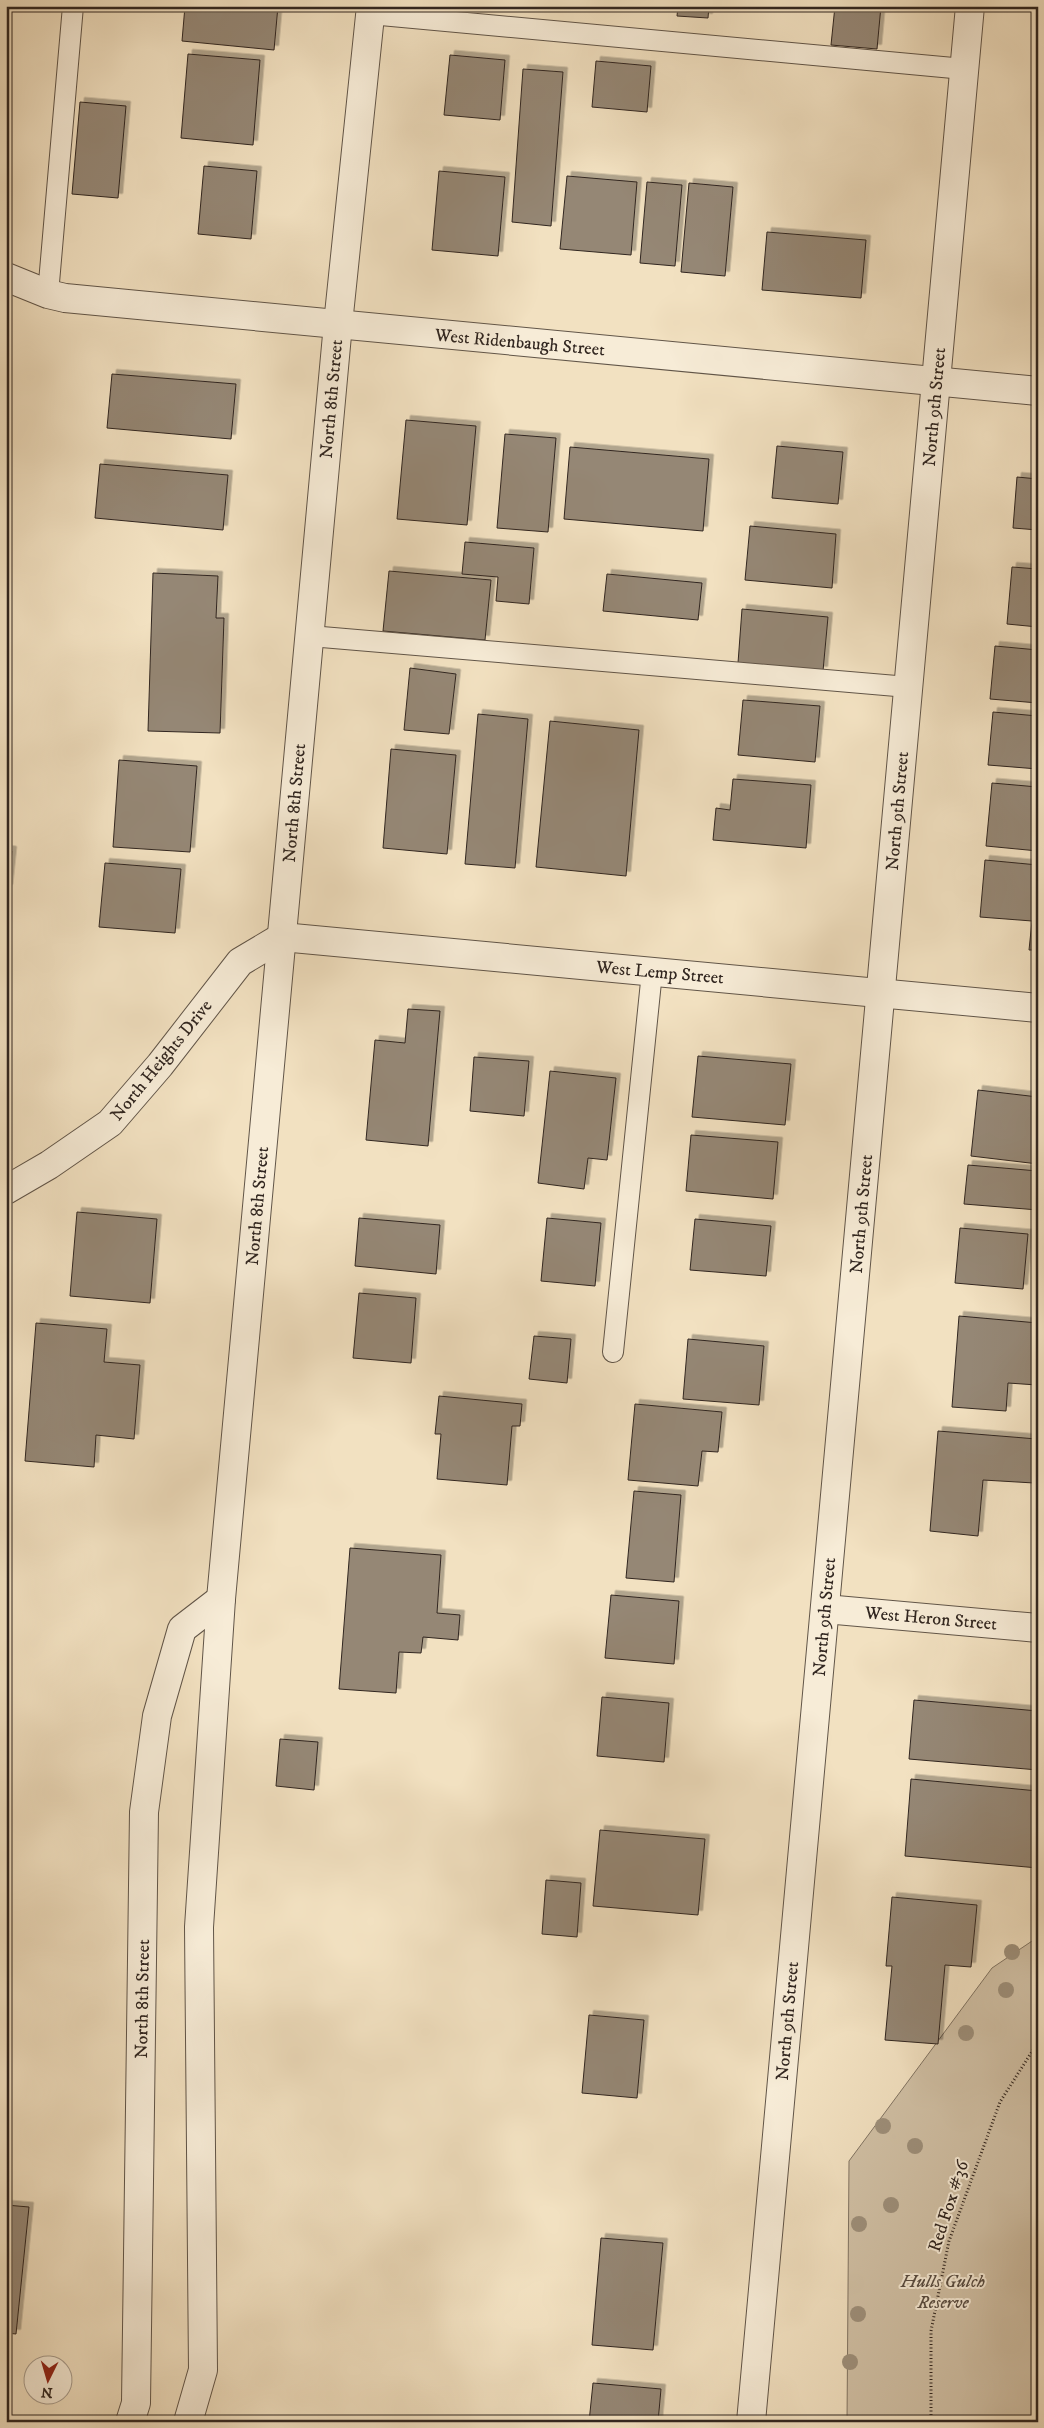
<svg xmlns="http://www.w3.org/2000/svg" width="1044" height="2428" font-family="'IM FELL DW Pica',serif">
	<style>
		.green { fill: #d1c1a6; stroke: #817463 }
		.building { fill: #958774; stroke: #312620; filter: url(#shadow) }
		.lines { fill: none; stroke-linecap: round; stroke-linejoin: round }
		.service-casing { stroke: #615548; stroke-width: 22 }
		.minor-casing { stroke: #615548; stroke-width: 30 }
		.tertiary-casing { stroke: #615548; stroke-width: 30 }
		.path { stroke: #312620; stroke-width: 3; stroke-dasharray: 1 2.5; stroke-linecap: butt }
		.service { stroke: #f7ecd7; stroke-width: 20 }
		.minor { stroke: #f7ecd7; stroke-width: 28 }
		.tertiary { stroke: #f7ecd7; stroke-width: 28 }
		.tree { fill: #9e907b }
		.labels { text-anchor: middle; stroke-width: 4; stroke-linejoin: round; paint-order: stroke }
		.street-label { font-size: 18px; fill: #312620; stroke: #f7ecd7 }
		.park-label { font-size: 18px; font-style: italic; fill: #594d42; stroke: #f7ecd7 }
	</style>
	<defs>
		<filter id="shadow"><feDropShadow dx="4.5" dy="-4.5" stdDeviation="0" flood-color="#0004"/></filter>
	</defs>
	<rect width="100%" height="100%" fill="#f2e1c1"/>
	<filter id="stains"><feTurbulence type="fractalNoise" baseFrequency=".004" numOctaves="4"/><feColorMatrix values="0 0 0 0 .2 0 0 0 0 .09 0 0 0 0 .02 0 0 0 .5 -.17"/></filter>
	<radialGradient id="worn" r=".72"><stop offset=".6" stop-color="#630" stop-opacity="0"/><stop offset="1" stop-color="#630" stop-opacity=".3"/></radialGradient>
	<polygon class="green" points="1038,1937 1038,2422 847,2422 849,2161 992,1968"/>
	<g class="building">
		<polygon points="185,6 278,6 274,50 182,41"/>
		<polygon points="678,6 709,6 708,18 677,16"/>
		<polygon points="835,6 881,6 877,49 831,45"/>
		<polygon points="188,54 260,60 253,145 181,138"/>
		<polygon points="450,55 505,60 500,120 444,115"/>
		<polygon points="596,61 651,66 647,112 592,107"/>
		<polygon points="523,69 563,72 551,226 512,222"/>
		<polygon points="80,102 126,106 118,198 72,194"/>
		<polygon points="204,166 257,171 251,239 198,234"/>
		<polygon points="439,171 505,177 498,256 432,250"/>
		<polygon points="567,176 637,182 631,255 560,249"/>
		<polygon points="647,182 682,185 675,266 640,263"/>
		<polygon points="689,183 733,187 725,276 681,272"/>
		<polygon points="767,232 866,240 861,298 762,290"/>
		<polygon points="112,374 236,384 231,439 107,428"/>
		<polygon points="406,420 476,426 467,525 397,519"/>
		<polygon points="505,434 556,438 548,532 497,528"/>
		<polygon points="777,446 843,452 838,504 772,498"/>
		<polygon points="570,447 709,459 703,531 564,519"/>
		<polygon points="100,464 228,475 223,530 95,518"/>
		<polygon points="1017,477 1038,479 1038,530 1013,528"/>
		<polygon points="750,526 836,534 832,588 745,580"/>
		<polygon points="465,542 534,548 529,604 496,601 498,577 462,574"/>
		<polygon points="1012,567 1038,569 1038,627 1007,624"/>
		<polygon points="389,571 491,580 485,640 383,631"/>
		<polygon points="153,573 218,576 216,618 224,618 220,733 148,731"/>
		<polygon points="607,574 702,583 698,620 603,611"/>
		<polygon points="742,609 828,617 823,671 738,663"/>
		<polygon points="995,646 1038,650 1038,703 990,699"/>
		<polygon points="410,668 456,674 449,734 404,730"/>
		<polygon points="743,700 820,706 815,762 738,755"/>
		<polygon points="993,712 1038,716 1038,769 988,765"/>
		<polygon points="478,714 528,719 515,868 465,864"/>
		<polygon points="550,721 639,730 626,876 536,867"/>
		<polygon points="391,749 456,755 447,854 383,848"/>
		<polygon points="119,760 197,766 190,852 113,847"/>
		<polygon points="733,779 811,785 806,848 713,840 716,808 730,810"/>
		<polygon points="992,783 1038,787 1038,851 986,846"/>
		<polygon points="6,850 12,851 8,889 6,889"/>
		<polygon points="985,860 1038,865 1038,950 1029,950 1032,921 980,917"/>
		<polygon points="105,863 181,869 175,933 99,927"/>
		<polygon points="408,1009 440,1011 428,1146 366,1140 375,1040 405,1043"/>
		<polygon points="698,1056 791,1064 785,1125 692,1117"/>
		<polygon points="474,1057 529,1061 524,1116 470,1111"/>
		<polygon points="550,1071 616,1078 607,1160 588,1158 584,1189 538,1183"/>
		<polygon points="978,1090 1038,1097 1038,1164 971,1156"/>
		<polygon points="691,1135 778,1142 773,1199 686,1191"/>
		<polygon points="968,1165 1038,1171 1038,1210 964,1204"/>
		<polygon points="77,1212 157,1219 150,1303 70,1296"/>
		<polygon points="359,1218 440,1225 436,1274 355,1266"/>
		<polygon points="547,1218 601,1223 595,1286 541,1281"/>
		<polygon points="695,1219 771,1226 766,1276 690,1270"/>
		<polygon points="960,1228 1028,1234 1023,1289 955,1283"/>
		<polygon points="359,1293 416,1298 411,1363 353,1358"/>
		<polygon points="959,1316 1038,1323 1037,1385 1008,1383 1006,1411 952,1407"/>
		<polygon points="36,1323 107,1329 104,1362 140,1365 134,1439 96,1435 94,1467 25,1461"/>
		<polygon points="534,1336 571,1339 567,1383 529,1379"/>
		<polygon points="688,1339 764,1346 759,1405 683,1399"/>
		<polygon points="439,1396 522,1404 520,1426 512,1426 507,1485 437,1479 441,1434 435,1434"/>
		<polygon points="635,1404 722,1412 718,1452 702,1451 698,1486 628,1480"/>
		<polygon points="938,1431 1037,1439 1034,1483 983,1480 978,1536 930,1531"/>
		<polygon points="634,1491 681,1495 674,1582 626,1578"/>
		<polygon points="350,1548 441,1555 437,1613 460,1615 458,1640 423,1637 421,1653 399,1652 396,1693 339,1689"/>
		<polygon points="611,1595 679,1601 674,1664 605,1658"/>
		<polygon points="602,1697 669,1703 664,1762 597,1756"/>
		<polygon points="914,1700 1038,1711 1038,1770 909,1759"/>
		<polygon points="280,1739 318,1742 314,1790 276,1786"/>
		<polygon points="911,1779 1038,1791 1038,1868 905,1856"/>
		<polygon points="600,1830 705,1839 698,1915 593,1906"/>
		<polygon points="546,1880 581,1883 577,1937 542,1934"/>
		<polygon points="892,1897 977,1905 971,1967 945,1965 938,2044 885,2040 892,1966 886,1966"/>
		<polygon points="589,2015 644,2020 637,2098 582,2093"/>
		<polygon points="6,2205 29,2207 16,2334 6,2333"/>
		<polygon points="601,2238 663,2243 653,2350 592,2345"/>
		<polygon points="593,2383 661,2389 658,2422 589,2422"/>
	</g>
	<g class="lines">
		<g class="service-casing">
			<g id="service">
				<polyline points="370,14 964,69"/>
				<polyline points="48,294 73,6"/>
				<polyline points="310,636 908,687"/>
				<polyline points="613,1352 652,972"/>
			</g>
		</g>
		<g class="minor-casing">
			<g id="minor">
				<polyline points="6,277 48,294 65,298 1038,391"/>
				<polyline points="6,1190 49,1165 110,1123 160,1065 240,962 282,937 1038,1008"/>
				<polyline points="825,1609 1038,1628"/>
				<polyline points="751,2422 970,6"/>
			</g>
		</g>
		<g class="tertiary-casing">
			<g id="tertiary">
				<polyline points="130,2422 136,2403 144,1812 157,1716 182,1629 221,1599"/>
				<polyline points="188,2422 203,2370 199,1927 221,1599 338,324 371,6"/>
			</g>
		</g>
		<polyline class="path" points="931,2422 931,2331 949,2241 1000,2102 1038,2042"/>
		<use href="#service" class="service"/>
		<use href="#minor" class="minor"/>
		<use href="#tertiary" class="tertiary"/>
	</g>
	<g class="tree">
		<circle cx="1012" cy="1952" r="8"/>
		<circle cx="1006" cy="1990" r="8"/>
		<circle cx="966" cy="2033" r="8"/>
		<circle cx="883" cy="2126" r="8"/>
		<circle cx="915" cy="2146" r="8"/>
		<circle cx="891" cy="2205" r="8"/>
		<circle cx="859" cy="2224" r="8"/>
		<circle cx="858" cy="2314" r="8"/>
		<circle cx="850" cy="2362" r="8"/>
	</g>
	<g class="labels">
		<g class="street-label">
			<text transform="translate(520 342) rotate(5)" y="6">West Ridenbaugh Street</text>
			<text transform="translate(331 399) rotate(-85)" y="6">North 8th Street</text>
			<text transform="translate(934 407) rotate(-85)" y="6">North 9th Street</text>
			<text transform="translate(294 803) rotate(-85)" y="6">North 8th Street</text>
			<text transform="translate(897 811) rotate(-85)" y="6">North 9th Street</text>
			<text transform="translate(660 972) rotate(5)" y="6">West Lemp Street</text>
			<text transform="translate(161 1060) rotate(-51)" y="6">North Heights Drive</text>
			<text transform="translate(257 1206) rotate(-85)" y="6">North 8th Street</text>
			<text transform="translate(861 1214) rotate(-85)" y="6">North 9th Street</text>
			<text transform="translate(824 1617) rotate(-85)" y="6">North 9th Street</text>
			<text transform="translate(931 1618) rotate(5)" y="6">West Heron Street</text>
			<text transform="translate(142 1999) rotate(-89)" y="6">North 8th Street</text>
			<text transform="translate(787 2021) rotate(-85)" y="6">North 9th Street</text>
			<text transform="translate(948 2206) rotate(-72)" y="6">Red Fox #36</text>
		</g>
		<g class="park-label">
			<text x="943" y="2287">Hulls Gulch<tspan x="943" dy="21">Reserve</tspan></text>
		</g>
	</g>
	<rect width="1044" height="2428" fill="none" stroke="#f2e1c1" stroke-width="25"/>
	<rect x="8" y="8" width="1029" height="2413" fill="none" stroke="#312620" stroke-width="2.5"/>
	<rect x="12" y="12" width="1019" height="2403" fill="none" stroke="#312620"/>
	<g transform="translate(48 2380) rotate(185)"><circle r="24" fill="#f7ecd7" stroke="#a89d8e"/>
	<path d="M0-4L9 19L0 12L-9 19Z" fill="#8f2418"/>
	<text y="-8" font-size="14" font-weight="bold" text-anchor="middle" fill="#312620">N</text>
	</g>
	<rect width="100%" height="100%" filter="url(#stains)"/>
	<rect width="100%" height="100%" fill="url(#worn)"/>
</svg>
